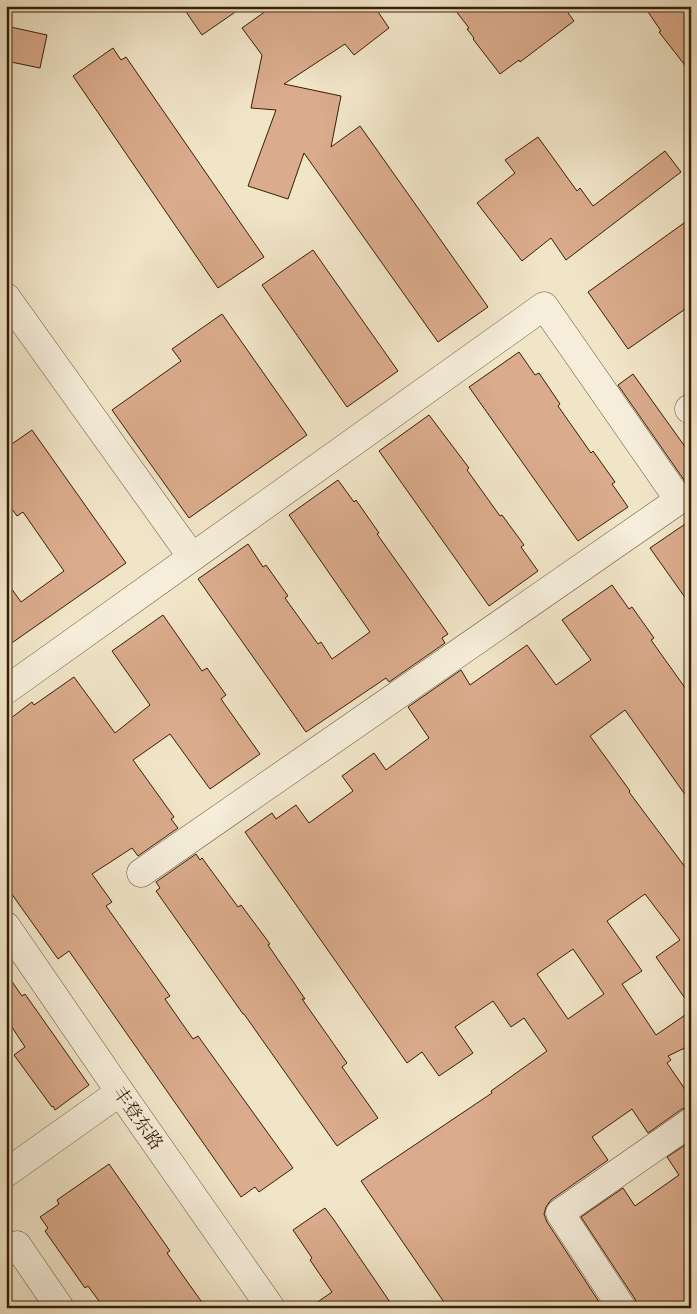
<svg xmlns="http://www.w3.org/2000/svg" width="697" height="1314" font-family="'Sorts Mill Goudy','Noto Serif SC',serif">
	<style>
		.building { fill: #daab8c; stroke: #381e04; fill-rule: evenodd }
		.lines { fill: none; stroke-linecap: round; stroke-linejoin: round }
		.minor-casing { stroke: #665035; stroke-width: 29 }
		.tertiary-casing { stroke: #665035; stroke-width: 29 }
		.minor { stroke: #f6eedb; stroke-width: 28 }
		.tertiary { stroke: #f6eedb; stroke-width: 28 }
		.labels { text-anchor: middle; stroke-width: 4; stroke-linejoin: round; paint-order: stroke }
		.street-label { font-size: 18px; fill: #381e04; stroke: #f6eedb }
	</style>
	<rect width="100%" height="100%" fill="#f1e5c8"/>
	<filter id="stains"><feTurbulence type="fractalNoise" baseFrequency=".004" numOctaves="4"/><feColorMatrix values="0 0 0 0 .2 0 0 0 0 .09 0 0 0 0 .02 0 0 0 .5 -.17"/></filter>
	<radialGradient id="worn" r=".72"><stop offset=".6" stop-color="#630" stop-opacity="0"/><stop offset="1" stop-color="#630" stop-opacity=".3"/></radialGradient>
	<g class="building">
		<polygon points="182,6 244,6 202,35"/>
		<polygon points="273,6 374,6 389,28 354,55 345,44 284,84 341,96 331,147 360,126 488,307 438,342 304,153 288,199 248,186 276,110 251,108 262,55 242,28"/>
		<polygon points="452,6 563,6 574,21 520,62 519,60 500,74 473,39 474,38 467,29 469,28"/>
		<polygon points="644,6 691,6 691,73 659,32 661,31"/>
		<polygon points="6,26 47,35 40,68 6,61"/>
		<polygon points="113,48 121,60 126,57 264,257 218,288 73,76"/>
		<polygon points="538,137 577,191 580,188 593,206 665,151 681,172 566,260 551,238 522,261 477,203 515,173 505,160"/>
		<polygon points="691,218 691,305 628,349 588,292"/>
		<polygon points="313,250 398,371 347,407 262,285"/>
		<polygon points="222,314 307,435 189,518 112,410 181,361 172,349"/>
		<polygon points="519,352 535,375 539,373 560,404 558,406 591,453 593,451 615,482 612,484 628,507 578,541 469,387"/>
		<polygon points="633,374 691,455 691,490 618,385"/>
		<polygon points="429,415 469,468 467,470 500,516 502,515 524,545 521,547 538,571 489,606 379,451"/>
		<polygon points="32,430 126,563 6,647 6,581 21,602 64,571 23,512 17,516 6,501 6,448"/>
		<polygon points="338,480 354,502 356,500 379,533 377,534 448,634 442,638 445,643 389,682 386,678 306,732 198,579 248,544 263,567 266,565 288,596 285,598 318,644 321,642 332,659 370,632 289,515"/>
		<polygon points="691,520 691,606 650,548"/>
		<path d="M612 585 629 609 632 607 654 638 651 640 691 696V803L625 710 590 736 630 791 629 792 691 875V1007L656 957 680 940 645 894 607 921 642 971 622 984 656 1035 691 1011V1045L668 1056 671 1060 667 1063 691 1098V1107L682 1109 648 1133 632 1109 592 1137 608 1160 551 1200 546 1207 544 1214 547 1222 603 1308H448L361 1181 492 1093 491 1091 547 1051 524 1018 511 1027 493 1001 455 1027 473 1053 439 1076 422 1052 407 1063 245 832 272 813 276 819 296 805 309 823 353 791 342 776 374 753 386 770 429 738 408 707 461 670 470 685 527 645 556 685 591 660 562 620ZM573 949 604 994 568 1019 537 974Z"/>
		<polygon points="163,615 202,671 207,668 226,695 221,699 260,754 210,789 170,734 133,760 174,817 171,819 178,828 138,856 132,848 92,874 112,902 106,906 170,996 165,999 193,1039 198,1036 293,1168 259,1192 255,1187 241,1197 69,951 58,959 6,886 6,722 32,702 34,705 74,677 115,733 150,705 112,651"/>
		<polygon points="196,854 200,860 202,858 238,907 241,905 270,944 268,945 305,999 302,999 347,1063 342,1067 378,1118 337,1146 244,1014 243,1014 156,891 160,888 156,882"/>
		<polygon points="6,973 22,996 25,994 89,1085 55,1110 53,1106 52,1107 14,1055 25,1047 6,1018"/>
		<polygon points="691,1141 691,1302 683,1308 638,1308 635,1299 581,1217 623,1188 635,1206 679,1175 667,1157"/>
		<polygon points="109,1164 170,1251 167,1253 206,1308 104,1308 88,1286 85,1288 45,1231 48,1228 40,1217 59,1204 57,1200"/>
		<polygon points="325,1208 334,1220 394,1308 309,1308 332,1292 310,1260 312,1258 293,1230"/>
	</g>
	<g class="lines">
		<g class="minor-casing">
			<g id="minor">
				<polyline points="6,297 192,557"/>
				<polyline points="689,409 691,408"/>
				<polyline points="6,690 544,306 679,500 141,873"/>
				<polyline points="6,1173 120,1092"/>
				<polyline points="6,1253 17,1245 60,1308"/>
				<polyline points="622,1308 560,1213 691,1122"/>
			</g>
		</g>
		<g class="tertiary-casing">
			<polyline id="tertiary" points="6,926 120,1092 271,1308"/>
		</g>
		<use href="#minor" class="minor"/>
		<use href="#tertiary" class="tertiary"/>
	</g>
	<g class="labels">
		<g class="street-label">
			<text transform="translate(138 1118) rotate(55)" y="6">丰登东路</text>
		</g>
	</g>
	<rect width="697" height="1314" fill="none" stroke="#f1e5c8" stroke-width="25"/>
	<rect x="8" y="8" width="682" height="1299" fill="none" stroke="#381e04" stroke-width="2.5"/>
	<rect x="12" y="12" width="672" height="1289" fill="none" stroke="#381e04"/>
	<rect width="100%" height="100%" filter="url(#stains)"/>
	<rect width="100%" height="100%" fill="url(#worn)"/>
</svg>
